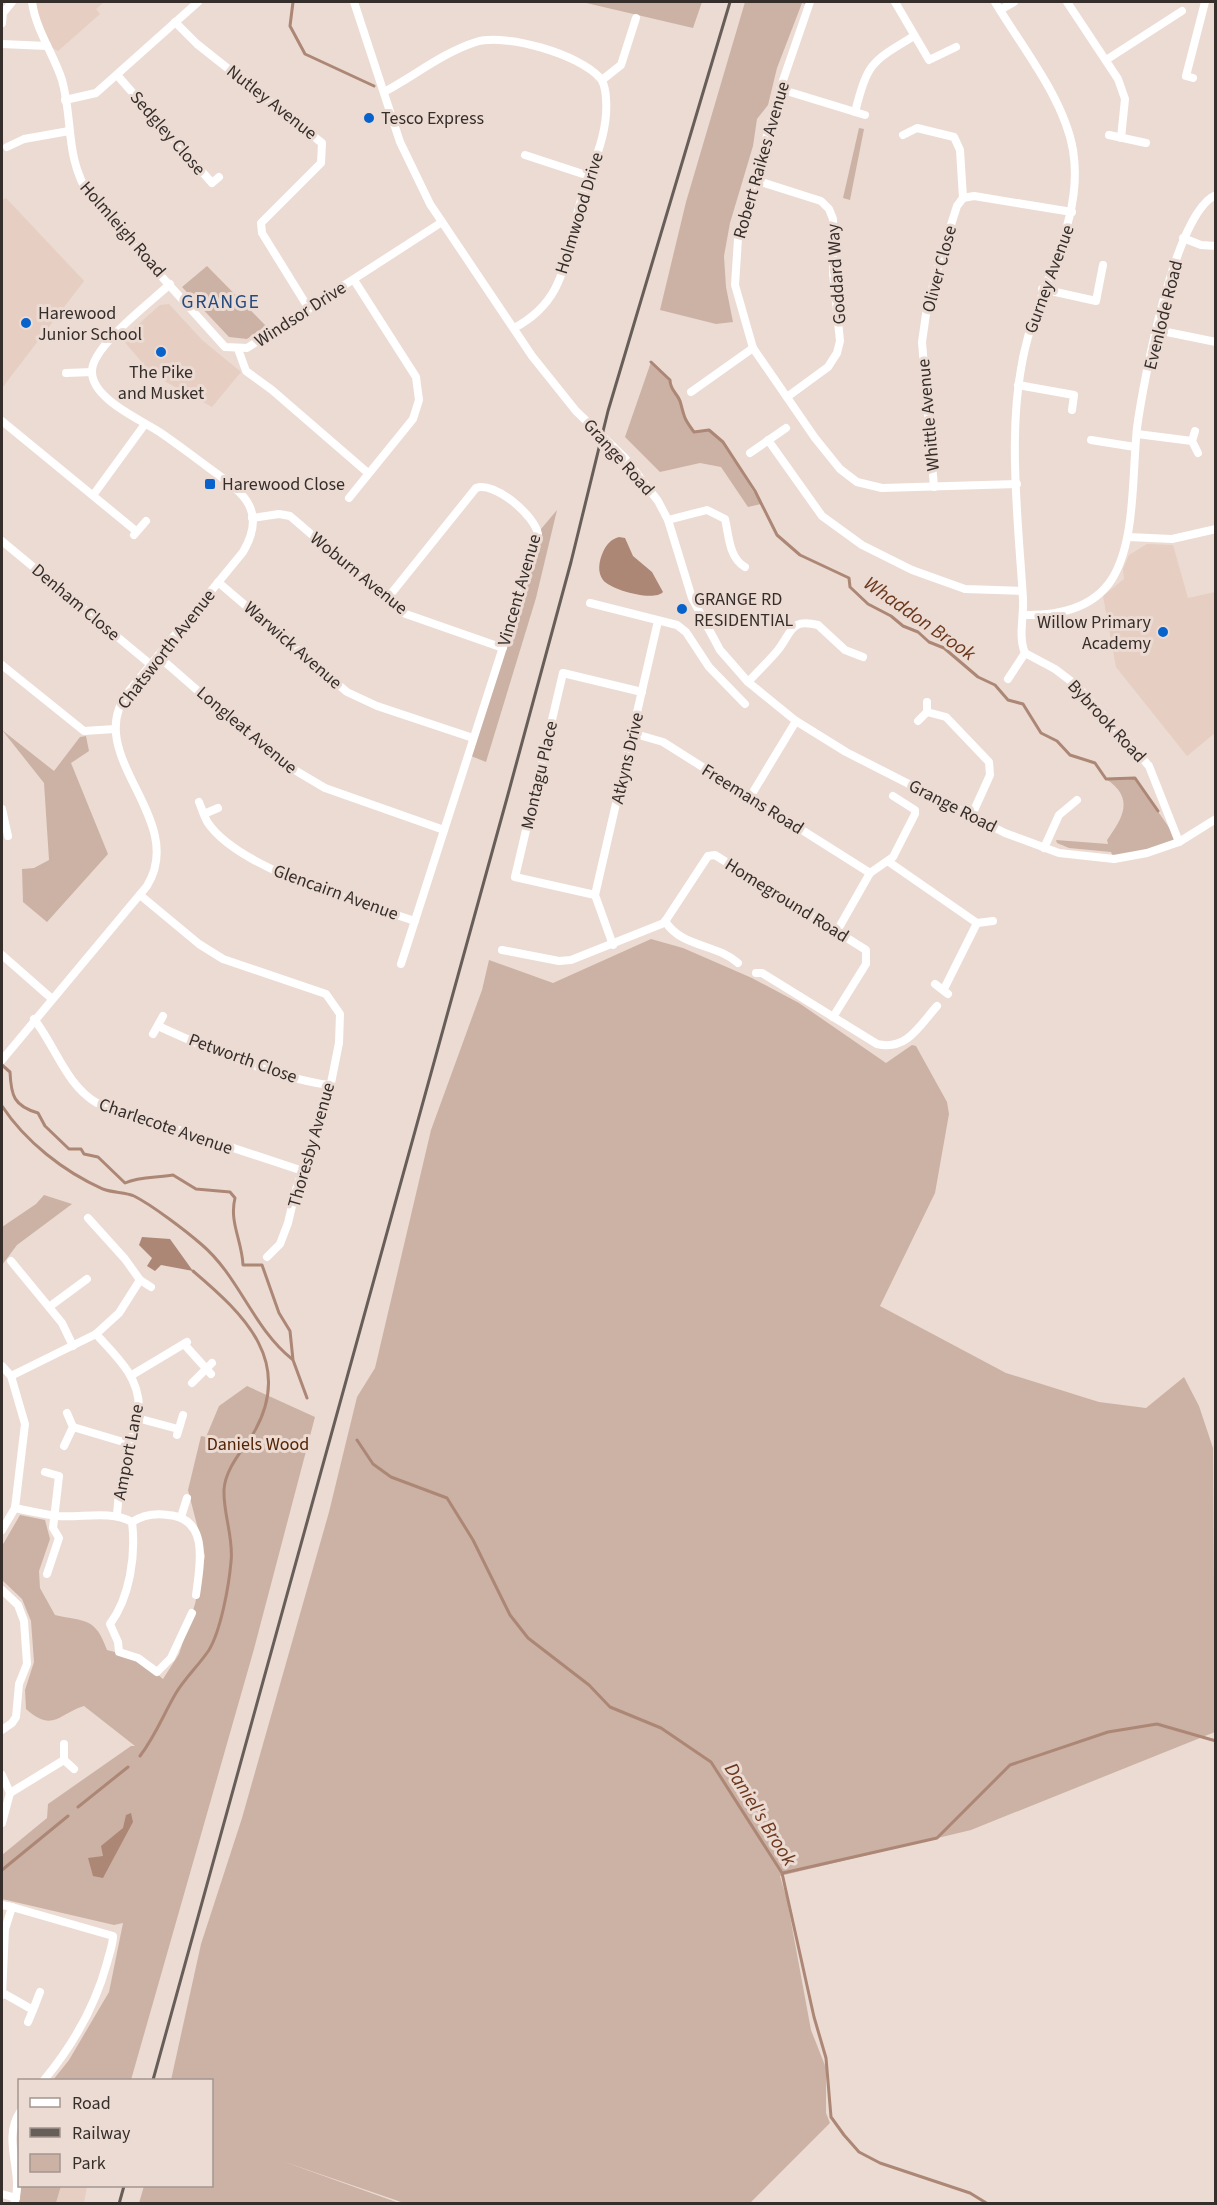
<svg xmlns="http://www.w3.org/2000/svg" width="1217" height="2205" font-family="'Source Sans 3',sans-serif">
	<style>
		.built { fill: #e6cec2 }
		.green { fill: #ccb2a5 }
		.water { fill: #ac8775 }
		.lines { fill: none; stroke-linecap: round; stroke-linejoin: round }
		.stream { stroke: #ac8775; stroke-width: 3 }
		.minor { stroke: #fff; stroke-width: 8 }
		.rail { stroke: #685e59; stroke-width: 3 }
		.poi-dot { fill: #0862cc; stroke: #ecdbd3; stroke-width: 2 }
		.labels { text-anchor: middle; stroke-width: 6; stroke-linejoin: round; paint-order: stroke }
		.street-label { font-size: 18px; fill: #352e2b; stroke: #ecdbd3 }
		.poi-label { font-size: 18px; fill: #352e2b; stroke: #ecdbd3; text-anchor: start }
		.park-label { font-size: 18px; fill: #532305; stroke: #ecdbd3 }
		.neighbourhood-label { font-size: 20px; letter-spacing: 1.5px; fill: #244a80; stroke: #ecdbd3 }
		.water-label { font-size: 20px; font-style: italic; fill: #6b381d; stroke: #ecdbd3 }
	</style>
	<rect width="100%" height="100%" fill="#ecdbd3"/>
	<g class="built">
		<polygon points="36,2 104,2 96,9 100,14 58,51 51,47 38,16"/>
		<polygon points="6,198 84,281 2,388 2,200"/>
		<polygon points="169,304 202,340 241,372 212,407 153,375 122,339 160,305"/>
		<polygon points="1147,544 1173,545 1188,598 1215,592 1215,733 1187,756 1116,667 1103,596 1124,579 1123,569 1129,555"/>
		<polygon points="61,2186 87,2186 84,2203 56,2204"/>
	</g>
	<g class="green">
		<polygon points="582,2 702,2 693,28"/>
		<polygon points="745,2 810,2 808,5 802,3 777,68 768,105 757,119 753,146 730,223 724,256 726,287 733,322 716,324 660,310 686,202"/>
		<polygon points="859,128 864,129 850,200 843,198"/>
		<polygon points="207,266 266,326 247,339 229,337 182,287"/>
		<path d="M651 362 670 380C670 390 677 393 680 401 685 418 683 417 694 432L709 430 723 442 761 504 748 507 721 467 700 463 660 472 625 437Z"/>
		<polygon points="557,510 536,598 486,762 471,756 541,529"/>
		<polygon points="2,730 54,771 80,737 86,736 89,751 71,763 108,854 47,922 23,902 22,869 34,868 49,860 44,783"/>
		<path d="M1135 778 1179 842 1114 859 1111 852 1069 848 1057 843 1056 840 1108 844 1107 840C1123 818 1135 798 1106 779Z"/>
		<polygon points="651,939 683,948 752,978 799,1003 886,1063 912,1045 916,1046 947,1102 949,1114 935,1193 880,1306 1006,1373 1099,1402 1146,1408 1184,1377 1199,1406 1213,1448 1215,1732 971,1830 780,1876 787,1900 811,2030 826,2068 826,2113 830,2123 750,2203 404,2203 282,2161 399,2203 139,2203 144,2186 212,2186 212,2080 171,2080 201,1944 242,1818 329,1512 357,1397 375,1368 431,1130 482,990 489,960 553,983"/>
		<polygon points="44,1195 72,1204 17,1245 2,1265 2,1227 36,1204"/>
		<path d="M247 1386 315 1417 254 1649 131 2080H53L69 2060 109 1992 123 1923 114 1925 2 1899V1855L47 1818 48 1804 131 1746H135L84 1706C58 1714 53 1733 26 1709L25 1690 34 1662 31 1621 22 1599 3 1581 2 1546 20 1515 45 1520 50 1539 39 1571 40 1588 55 1615C86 1622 95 1617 107 1650L138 1658 163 1679 179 1654 195 1604 205 1556 188 1490 201 1436 206 1437 219 1406Z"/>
		<polygon points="21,2186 61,2186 56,2203 19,2203"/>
	</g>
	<g class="water">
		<path d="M619 537 625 538 633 556 652 572 663 592C654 602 611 590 603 580 597 572 599 561 603 552 606 545 611 539 619 537Z"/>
		<polygon points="142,1237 170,1239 193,1271 161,1265 155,1271 147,1266 152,1258 139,1245"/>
		<polygon points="131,1813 133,1822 103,1878 93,1876 88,1858 103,1856 101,1846 123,1828 126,1815"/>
	</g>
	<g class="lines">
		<g class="stream">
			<polyline points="293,2 290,26 305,54 374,86"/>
			<path d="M651 362 670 380C670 390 677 393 680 401 685 418 683 417 694 432L709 430 723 442 755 491 777 535 800 555 849 578 850 587 868 604 891 616 903 626 918 632 929 642 944 648 978 677 995 685 1008 700 1023 704 1041 733 1057 741 1070 755 1095 763 1106 779 1135 778 1158 811"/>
			<path d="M2 1065 10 1072C11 1096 14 1106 38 1113L45 1126 69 1149H81L84 1154 98 1157 125 1183C140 1176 156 1178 173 1175L196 1189 230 1192 235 1198C229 1222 242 1241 243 1265H262L279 1313 290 1331 293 1360 307 1398"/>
			<path d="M2 1106C25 1141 64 1172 103 1189 113 1193 125 1192 134 1196 152 1205 186 1231 201 1244 239 1276 253 1328 292 1359"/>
			<polyline points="357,1440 373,1464 391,1477 447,1498 473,1540 510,1615 528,1638 589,1685 610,1707 661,1728 711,1762 782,1873 814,2017 826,2058 831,2117 844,2135 859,2152 880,2163 970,2193 988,2204"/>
			<path d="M140 1756C156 1735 163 1715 176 1693 185 1678 199 1665 209 1650 221 1630 229 1585 231 1562 234 1538 223 1514 224 1490 225 1469 242 1451 253 1434 295 1363 245 1315 193 1271"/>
			<polyline points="78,1807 128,1767"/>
			<polyline points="2,1870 68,1816"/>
			<polyline points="783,1873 937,1838 1010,1765 1108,1732 1157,1724 1216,1741"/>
		</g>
		<g class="minor">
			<path d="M32 2C36 30 53 53 62 80 74 124 64 155 90 197L225 347 247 348 442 222"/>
			<polyline points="354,2 400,142 430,204 532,356 576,411 625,458 658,501 668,520 692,598 720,650 748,682 796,721 846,752 1005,833 1059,853 1114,859 1147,853 1179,842 1216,819"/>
			<polyline points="810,2 780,89 738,239 735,285 753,348 815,438 840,469 857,482 882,488 1017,484"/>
			<polyline points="895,2 929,60 956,47"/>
			<path d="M995 2C1021 46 1064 98 1073 150 1084 217 1045 274 1028 337 1005 419 1018 515 1023 599 1024 616 1018 637 1025 653L1008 679"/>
			<polyline points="1067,2 1118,79 1125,99 1121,138"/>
			<polyline points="1000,10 1014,2"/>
			<polyline points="175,22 197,44 322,143 321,163 261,223 262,233 309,309"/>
			<polyline points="2,23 3,13 12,2"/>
			<polyline points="2,44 47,46"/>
			<polyline points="1106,60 1182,11"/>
			<polyline points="117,75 212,183 219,177"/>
			<polyline points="1193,78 1186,76 1205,2"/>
			<polyline points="602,80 621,65 636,18"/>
			<polyline points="780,89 865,115"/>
			<path d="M384 92C414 76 444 52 476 42 506 33 579 54 600 78 604 82 606 93 606 99 609 134 591 168 581 200 564 254 569 299 514 328"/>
			<polyline points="65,100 96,93 198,2"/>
			<path d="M855 112C868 62 871 62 914 36"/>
			<polyline points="903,135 917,128 954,137 960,150 963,198"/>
			<polyline points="1109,135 1146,143"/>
			<polyline points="7,147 24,139 69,131"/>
			<polyline points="525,155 589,176"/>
			<polyline points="755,180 821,201 829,209 833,219 833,273 840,341 837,353 828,367 787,397"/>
			<polyline points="963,198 974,196 1072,212"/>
			<polyline points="1183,238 1201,245 1216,246"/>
			<polyline points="1042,289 1096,301 1103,265"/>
			<polyline points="1157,330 1216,342"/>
			<polyline points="238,349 246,371 272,390 368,473"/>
			<polyline points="66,373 92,372"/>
			<polyline points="1018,385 1074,395 1072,410"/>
			<polyline points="691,392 753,348"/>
			<polyline points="2,421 136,531"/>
			<polyline points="1195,431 1192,441 1198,453"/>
			<polyline points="1137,434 1192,441"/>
			<polyline points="768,440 822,516 862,545 912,570 965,589 1022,591"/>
			<polyline points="1091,440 1135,447"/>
			<polyline points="750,453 786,428"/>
			<polyline points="934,487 922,342 927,307 942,253 957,206 963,198"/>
			<polyline points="94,494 145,424"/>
			<polyline points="349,498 413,419 419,400 416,377 354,280"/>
			<polyline points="252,518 279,514 290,516 403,613 503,648"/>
			<path d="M668 520 707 510 725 519C729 536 729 558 745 567"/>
			<polyline points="134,535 146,521"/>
			<polyline points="1128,537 1172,539 1216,529"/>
			<polyline points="2,541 150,664"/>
			<polyline points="218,582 347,692 377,706 473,738"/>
			<path d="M386 600 476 488C495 481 535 516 538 534L523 585 401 964"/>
			<polyline points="590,603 677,625 686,632 709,667 745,704"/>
			<path d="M1024 615C1056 616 1093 609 1112 579 1136 541 1132 473 1137 428 1143 383 1175 211 1216 195"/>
			<polyline points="1025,653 1055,669 1076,685 1149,766 1179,842"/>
			<polyline points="158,656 276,759 325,788 444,830"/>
			<polyline points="2,665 84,731 115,729"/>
			<path d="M748 682C758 671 769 661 778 650 792 632 790 618 818 625L845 650 863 657"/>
			<polyline points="927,712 946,717 989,762 990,775 971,817"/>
			<polyline points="918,721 927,712 927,702"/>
			<polyline points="632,733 663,742 870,873"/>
			<polyline points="750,797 796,721"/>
			<path d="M199 802C202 809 204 817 208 823 240 870 361 903 415 921"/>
			<polyline points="2,809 8,836"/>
			<polyline points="204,814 218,808"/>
			<polyline points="1044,848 1059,815 1077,800"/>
			<polyline points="889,862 977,923"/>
			<polyline points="140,895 199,944 223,959 326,994 340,1014 339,1043 327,1103 296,1189 288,1223 280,1244 267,1257"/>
			<polyline points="595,895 515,877 563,673 642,692"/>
			<polyline points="595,895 658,621"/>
			<polyline points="595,895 613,945"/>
			<path d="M665 921C682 948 715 943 738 963"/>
			<polyline points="837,931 870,873 893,857 915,814 915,810 893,796"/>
			<polyline points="502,950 559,961 571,960 664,923 708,856 715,855 866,950 866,964 833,1017"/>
			<polyline points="2,955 51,998"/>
			<path d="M756 973H762L877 1044C907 1051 919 1026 937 1006"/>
			<polyline points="935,984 948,994"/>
			<polyline points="944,989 977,923 993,921"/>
			<path d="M34 1019C56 1047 66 1085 97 1103L303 1171"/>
			<path d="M158 1026C206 1048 277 1078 329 1085"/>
			<polyline points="153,1034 163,1016"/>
			<path d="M2 1060 147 886C189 818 79 754 129 691L243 552C269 508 240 491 209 468 193 456 177 444 161 433 142 420 91 399 92 371 92 346 151 302 170 284"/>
			<polyline points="11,1261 62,1323 73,1346"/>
			<polyline points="140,1280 151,1287"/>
			<polyline points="49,1307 87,1279"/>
			<path d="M96 1334C116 1356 139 1376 139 1408L119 1492 117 1514"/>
			<polyline points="184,1344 211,1374"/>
			<polyline points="2,1366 11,1376 25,1424 15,1508 2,1530"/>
			<polyline points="132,1375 187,1342"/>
			<polyline points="11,1376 96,1334 119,1313 140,1280 125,1259 88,1218"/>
			<polyline points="192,1383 212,1363"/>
			<polyline points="137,1418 178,1429"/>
			<polyline points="73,1427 130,1444"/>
			<polyline points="177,1435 183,1415"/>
			<polyline points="64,1446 73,1427 67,1413"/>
			<polyline points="45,1472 59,1476 53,1528 59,1538 47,1574"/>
			<path d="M15 1508C29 1511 43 1514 57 1516 82 1518 110 1510 132 1522 136 1555 130 1597 110 1624L118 1642 119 1652 138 1658 157 1672 171 1658 192 1613"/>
			<polyline points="181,1517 187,1498"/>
			<path d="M132 1522C143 1515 155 1513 168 1515 210 1518 200 1566 196 1595"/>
			<polyline points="2,1590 18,1605 24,1621 27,1664 19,1684 16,1717 12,1723 2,1730"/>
			<polyline points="64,1760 74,1769"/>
			<polyline points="2,1775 10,1793 2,1823"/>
			<polyline points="10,1793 64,1760 64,1744"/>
			<polyline points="2,1905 12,1907 5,1929 2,1995"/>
			<path d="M12 1907 113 1936C113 1945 109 1954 107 1963 95 2007 73 2045 44 2080"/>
			<polyline points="3,1993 33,2010 40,1992"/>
			<polyline points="28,2022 33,2010"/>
			<polyline points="2,2194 16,2198"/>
			<path d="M14 2204C25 2173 1 2141 20 2112"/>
		</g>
		<g class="rail">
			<polyline points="153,2080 507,798 571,562 608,411 730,2"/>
			<polyline points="119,2204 124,2186"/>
		</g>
	</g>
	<g class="poi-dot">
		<circle cx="369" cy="118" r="6"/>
		<circle cx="26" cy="323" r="6"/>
		<circle cx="161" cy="352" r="6"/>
		<rect x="204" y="478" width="12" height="12" rx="3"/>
		<circle cx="682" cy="609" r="6"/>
		<circle cx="1163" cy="632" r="6"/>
	</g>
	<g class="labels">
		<g class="street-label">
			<text transform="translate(272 102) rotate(38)" y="6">Nutley Avenue</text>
			<text transform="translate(168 133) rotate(49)" y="6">Sedgley Close</text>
			<text transform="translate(761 160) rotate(-74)" y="6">Robert Raikes Avenue</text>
			<text transform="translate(579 213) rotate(-73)" y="6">Holmwood Drive</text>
			<text transform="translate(123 229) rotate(49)" y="6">Holmleigh Road</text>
			<text transform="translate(939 269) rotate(-75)" y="6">Oliver Close</text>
			<text transform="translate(836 274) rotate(-94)" y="6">Goddard Way</text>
			<text transform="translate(1049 279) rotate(-70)" y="6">Gurney Avenue</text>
			<text transform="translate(300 314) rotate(-33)" y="6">Windsor Drive</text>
			<text transform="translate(1163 315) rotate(-76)" y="6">Evenlode Road</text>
			<text transform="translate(928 415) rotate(-95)" y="6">Whittle Avenue</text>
			<text transform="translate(619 457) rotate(48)" y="6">Grange Road</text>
			<text transform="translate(359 573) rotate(39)" y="6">Woburn Avenue</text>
			<text transform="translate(519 590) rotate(-74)" y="6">Vincent Avenue</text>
			<text transform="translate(76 602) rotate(40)" y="6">Denham Close</text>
			<text transform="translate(293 645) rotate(41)" y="6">Warwick Avenue</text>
			<text transform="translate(166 649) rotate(-52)" y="6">Chatsworth Avenue</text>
			<text transform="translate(1107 721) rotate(47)" y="6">Bybrook Road</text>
			<text transform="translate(247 730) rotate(40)" y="6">Longleat Avenue</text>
			<text transform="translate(627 758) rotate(-77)" y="6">Atkyns Drive</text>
			<text transform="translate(539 775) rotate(-77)" y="6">Montagu Place</text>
			<text transform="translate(753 799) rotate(32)" y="6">Freemans Road</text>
			<text transform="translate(953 806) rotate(27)" y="6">Grange Road</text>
			<text transform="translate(336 892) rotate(20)" y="6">Glencairn Avenue</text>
			<text transform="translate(787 900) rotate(32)" y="6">Homeground Road</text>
			<text transform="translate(243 1058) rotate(20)" y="6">Petworth Close</text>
			<text transform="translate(166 1126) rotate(19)" y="6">Charlecote Avenue</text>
			<text transform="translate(311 1145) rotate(-74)" y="6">Thoresby Avenue</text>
			<text transform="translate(128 1452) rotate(-79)" y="6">Amport Lane</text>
		</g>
		<g class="poi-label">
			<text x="381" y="124">Tesco Express</text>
			<text x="38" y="319">Harewood<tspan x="38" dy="21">Junior School</tspan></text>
			<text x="161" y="378" text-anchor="middle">The Pike<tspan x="161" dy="21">and Musket</tspan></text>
			<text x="222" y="490">Harewood Close</text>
			<text x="694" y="605">GRANGE RD<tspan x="694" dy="21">RESIDENTIAL</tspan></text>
			<text x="1151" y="628" text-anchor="end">Willow Primary<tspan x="1151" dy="21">Academy</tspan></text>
		</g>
		<g class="park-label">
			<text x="258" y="1450">Daniels Wood</text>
		</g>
		<g class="neighbourhood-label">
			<text x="221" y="308">GRANGE</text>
		</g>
		<g class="water-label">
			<text transform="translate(920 618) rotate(35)" y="7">Whaddon Brook</text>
			<text transform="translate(761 1814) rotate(58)" y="7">Daniel's Brook</text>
		</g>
	</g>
	<rect width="1217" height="2205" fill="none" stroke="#352e2b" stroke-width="6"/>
	<rect x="18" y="2079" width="195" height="108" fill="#ecdbd3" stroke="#a39690" stroke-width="1.5"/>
	<rect x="30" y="2098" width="30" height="9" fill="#ffffff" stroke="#a39690" stroke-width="1.5"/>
	<text x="72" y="2109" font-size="18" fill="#352e2b">Road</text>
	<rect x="30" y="2128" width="30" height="9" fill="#685e59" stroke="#a39690" stroke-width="1.5"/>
	<text x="72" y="2139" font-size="18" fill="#352e2b">Railway</text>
	<rect x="30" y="2154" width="30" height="18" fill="#ccb2a5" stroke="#a39690" stroke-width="1.5"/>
	<text x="72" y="2169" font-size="18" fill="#352e2b">Park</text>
</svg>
